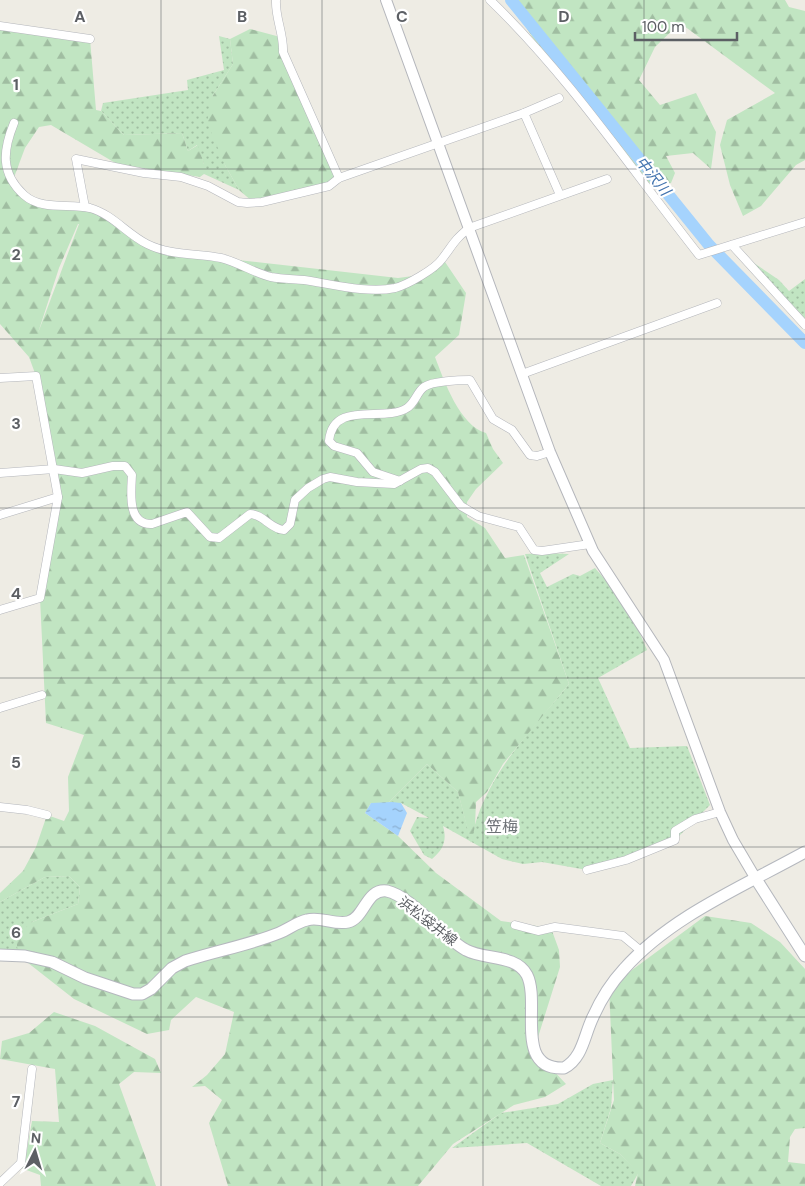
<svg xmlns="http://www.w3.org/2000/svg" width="805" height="1186" font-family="'DM Sans','Noto Sans JP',sans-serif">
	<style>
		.grass { fill: url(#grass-dots) }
		.forest { fill: url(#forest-firs); fill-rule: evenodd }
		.water { fill: url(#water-ripples) }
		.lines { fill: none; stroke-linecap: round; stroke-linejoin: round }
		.river { stroke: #a5d3fd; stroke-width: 12 }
		.minor-casing { stroke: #b4b6bb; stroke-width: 9 }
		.tertiary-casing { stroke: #b4b6bb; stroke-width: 12 }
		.secondary-casing { stroke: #b5b8be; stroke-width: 13 }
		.minor { stroke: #fff; stroke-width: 8 }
		.tertiary { stroke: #fff; stroke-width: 10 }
		.secondary { stroke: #fff; stroke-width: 11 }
		.grid { fill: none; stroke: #5c5f64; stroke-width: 1; stroke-opacity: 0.55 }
		.labels { text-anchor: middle; stroke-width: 4.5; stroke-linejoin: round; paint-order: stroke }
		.street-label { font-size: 14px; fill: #5c5f64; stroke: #fff }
		.water-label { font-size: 15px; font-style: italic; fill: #4273ae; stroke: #fff }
		.quarter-label { font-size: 16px; fill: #6d7176; stroke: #fff }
		.grid-label { font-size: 16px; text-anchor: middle; font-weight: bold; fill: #5c5f64; stroke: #fff; stroke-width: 4.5; stroke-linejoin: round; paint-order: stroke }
	</style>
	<defs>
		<pattern id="grass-dots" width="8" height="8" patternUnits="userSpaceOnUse" patternTransform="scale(1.25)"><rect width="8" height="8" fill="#c1e5c2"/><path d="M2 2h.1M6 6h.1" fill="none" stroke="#a0bda1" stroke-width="1.8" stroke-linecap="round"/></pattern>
		<pattern id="forest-firs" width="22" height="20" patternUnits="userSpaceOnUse" patternTransform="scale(1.25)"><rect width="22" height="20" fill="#c1e5c2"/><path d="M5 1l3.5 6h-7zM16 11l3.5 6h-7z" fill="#a0bda1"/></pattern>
		<pattern id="water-ripples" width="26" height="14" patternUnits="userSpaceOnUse" patternTransform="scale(1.25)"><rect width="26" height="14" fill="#a5d3fd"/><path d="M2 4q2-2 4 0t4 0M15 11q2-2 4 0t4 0" fill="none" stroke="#8aaed0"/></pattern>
	</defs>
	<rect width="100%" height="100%" fill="#eeece4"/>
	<g class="grass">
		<polygon points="219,36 230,39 233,64 212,97 225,165 239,190 204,174 204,164 197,145 188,151 182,133 124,135 101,111 103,103 188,90 187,80 224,70"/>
		<polygon points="751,261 779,280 789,291 805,279 805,320"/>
		<path d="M546 553 569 554 540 573 547 587 573 574 580 576 595 568 628 606 647 650 598 678 630 748 687 746 710 805 675 840 587 870 542 862 523 864 502 859 443 826C447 840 444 849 432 859L424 855 410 831 417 817 429 818 401 803 387 804 427 764 458 792 471 841C483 778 529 733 569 684L525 554Z"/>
		<polygon points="69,876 80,887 78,904 32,922 18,955 0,956 0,902 45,877"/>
		<polygon points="613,1080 611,1108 600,1143 620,1154 639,1172 631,1186 601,1186 527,1143 452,1148 501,1113 558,1104 593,1084"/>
	</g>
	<g class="forest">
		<polygon points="509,0 785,0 789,7 805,11 805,160 796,165 761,206 743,216 730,185 720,145 727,120 775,93 680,23 655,47 639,80 660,105 696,93 716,132 711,169 693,153 666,156 675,173 671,183 643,185 548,62"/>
		<path d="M0 23 90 39 96 110 101 111 124 135 182 133 188 151 198 145 204 164V174L200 177 117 164 51 125 39 127 25 148 13 180 27 197 85 207 147 244 202 256 398 278 428 274 443 259 466 293 459 335 435 357C444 381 460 426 486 433L493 449 503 463 476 489 467 502V517L485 528 505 558 524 555 569 684 503 764 487 792 476 802 475 826 471 843 458 792 427 764 387 804 371 803 365 813 398 836 436 873 501 921 551 928 559 950 560 967 534 1050 566 1084 545 1097 514 1105 453 1144 418 1186H228L209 1123 222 1100 205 1086 192 1087 207 1075 225 1054 234 1012 196 997 171 1020 169 1030 147 1034 74 999 18 955 16 936 32 922 78 904 80 887 69 876 45 877 0 902V893L23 871 36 847 47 815 64 821 69 811 68 777 84 735 46 723 40 598 56 484 36 376 29 357 0 324ZM78 224H79L38 333 59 268Z"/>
		<polygon points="250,29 284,38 292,74 339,178 323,187 253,202 239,190 225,165 207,122 212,97 233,64 230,39"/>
		<polygon points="705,916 751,923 780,942 805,969 805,1128 795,1129 790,1137 788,1162 805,1164 805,1186 635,1186 638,1172 620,1154 600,1143 614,1100 609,987"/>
		<polygon points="54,1012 95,1026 155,1059 161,1073 134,1072 119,1084 156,1186 41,1186 40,1175 21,1168 27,1150 32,1121 59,1122 55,1069 0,1059 2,1041 29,1033"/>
	</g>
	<polygon class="water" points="392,802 401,803 407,813 398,836 365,813 371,803"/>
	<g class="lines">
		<polyline class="river" points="511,0 709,245 805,343"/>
		<g class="minor-casing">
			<g id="minor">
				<path d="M276 0C275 18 284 34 283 52L339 178"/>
				<path d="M490 0C569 76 631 169 699 255L805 222"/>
				<polyline points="0,26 90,39"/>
				<polyline points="524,113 560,195"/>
				<path d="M14 123C3 150 0 173 24 195 42 211 69 203 90 208 112 214 127 234 147 244 171 256 196 253 221 258 238 262 254 273 271 277 281 279 293 279 304 280 331 284 368 294 395 288 407 285 435 269 442 259 453 245 453 241 469 228L607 179"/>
				<polyline points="85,207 76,159 144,173 181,177 208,186 238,202 247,203 262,202 329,186 339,178 524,113 559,98"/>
				<polyline points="732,245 805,325"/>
				<polyline points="522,374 717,303"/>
				<polyline points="0,378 36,376 58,497 40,598 0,610"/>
				<path d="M0 473 54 469 82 473 113 466H125L132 475C131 492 127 525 152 524L187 512 210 537 219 538 250 514C263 514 270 529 284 530L290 524 295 500 308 488 323 479 330 477 357 482 394 484 421 469 428 468 435 472 461 506 478 516 519 527 534 550 542 551 590 544"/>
				<path d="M400 481 373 472 357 453 334 446 329 441C333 399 384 423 407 408 415 403 417 392 424 387 432 381 460 380 470 380L493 419 512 430 530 455 537 456 550 452"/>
				<polyline points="0,515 58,497"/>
				<polyline points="0,708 42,695"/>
				<polyline points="0,807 27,810 47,815"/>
				<polyline points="587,870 626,860 675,840 675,831 695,819 720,812"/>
				<polyline points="515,925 538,931 555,927 623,936 641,951"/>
				<polyline points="0,1183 21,1163 32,1069"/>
			</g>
		</g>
		<g class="tertiary-casing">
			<polyline id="tertiary" points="386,0 550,452 593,551 664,660 720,812 733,840 756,879"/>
		</g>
		<g class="secondary-casing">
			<g id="secondary">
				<polyline points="756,879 805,956"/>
				<path d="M0 955 25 956 52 962 85 978 133 994H142L151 989 172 968 185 961C216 951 249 945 279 933 289 929 297 922 307 920 320 916 334 925 348 922 365 918 366 888 387 891 411 896 443 938 466 950 484 960 516 954 527 975 541 1003 513 1070 564 1068 583 1058 584 1035 593 1017 601 999 611 983 624 969 671 916 744 886 805 852"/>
			</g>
		</g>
		<use href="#minor" class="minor"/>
		<use href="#tertiary" class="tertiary"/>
		<use href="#secondary" class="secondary"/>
	</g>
	<path class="grid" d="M161 0V1186M322 0V1186M483 0V1186M644 0V1186M0 169H805M0 339H805M0 508H805M0 678H805M0 847H805M0 1017H805"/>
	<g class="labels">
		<g class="street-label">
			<text transform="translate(428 921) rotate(38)" y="5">浜松袋井線</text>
		</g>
		<g class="water-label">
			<text transform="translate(653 176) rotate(51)" y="5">中沢川</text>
		</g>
		<g class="quarter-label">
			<text x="502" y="832">笠梅</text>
		</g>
	</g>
	<g class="grid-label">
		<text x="80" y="22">A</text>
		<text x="242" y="22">B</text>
		<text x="402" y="22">C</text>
		<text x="564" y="22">D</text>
		<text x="16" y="90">1</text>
		<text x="16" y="260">2</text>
		<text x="16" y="429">3</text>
		<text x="16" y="599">4</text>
		<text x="16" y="768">5</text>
		<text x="16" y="938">6</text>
		<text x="16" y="1107">7</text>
	</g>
	<g transform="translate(35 1151) rotate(5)" stroke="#ffffff" stroke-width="4" paint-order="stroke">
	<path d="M0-4L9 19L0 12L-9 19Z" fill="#5c5f64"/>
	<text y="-8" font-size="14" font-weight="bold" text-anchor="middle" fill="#5c5f64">N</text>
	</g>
	<path d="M635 32v8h102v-8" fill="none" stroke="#5c5f64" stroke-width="2.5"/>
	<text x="642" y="32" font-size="15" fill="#5c5f64" stroke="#ffffff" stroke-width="4" paint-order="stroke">100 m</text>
</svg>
